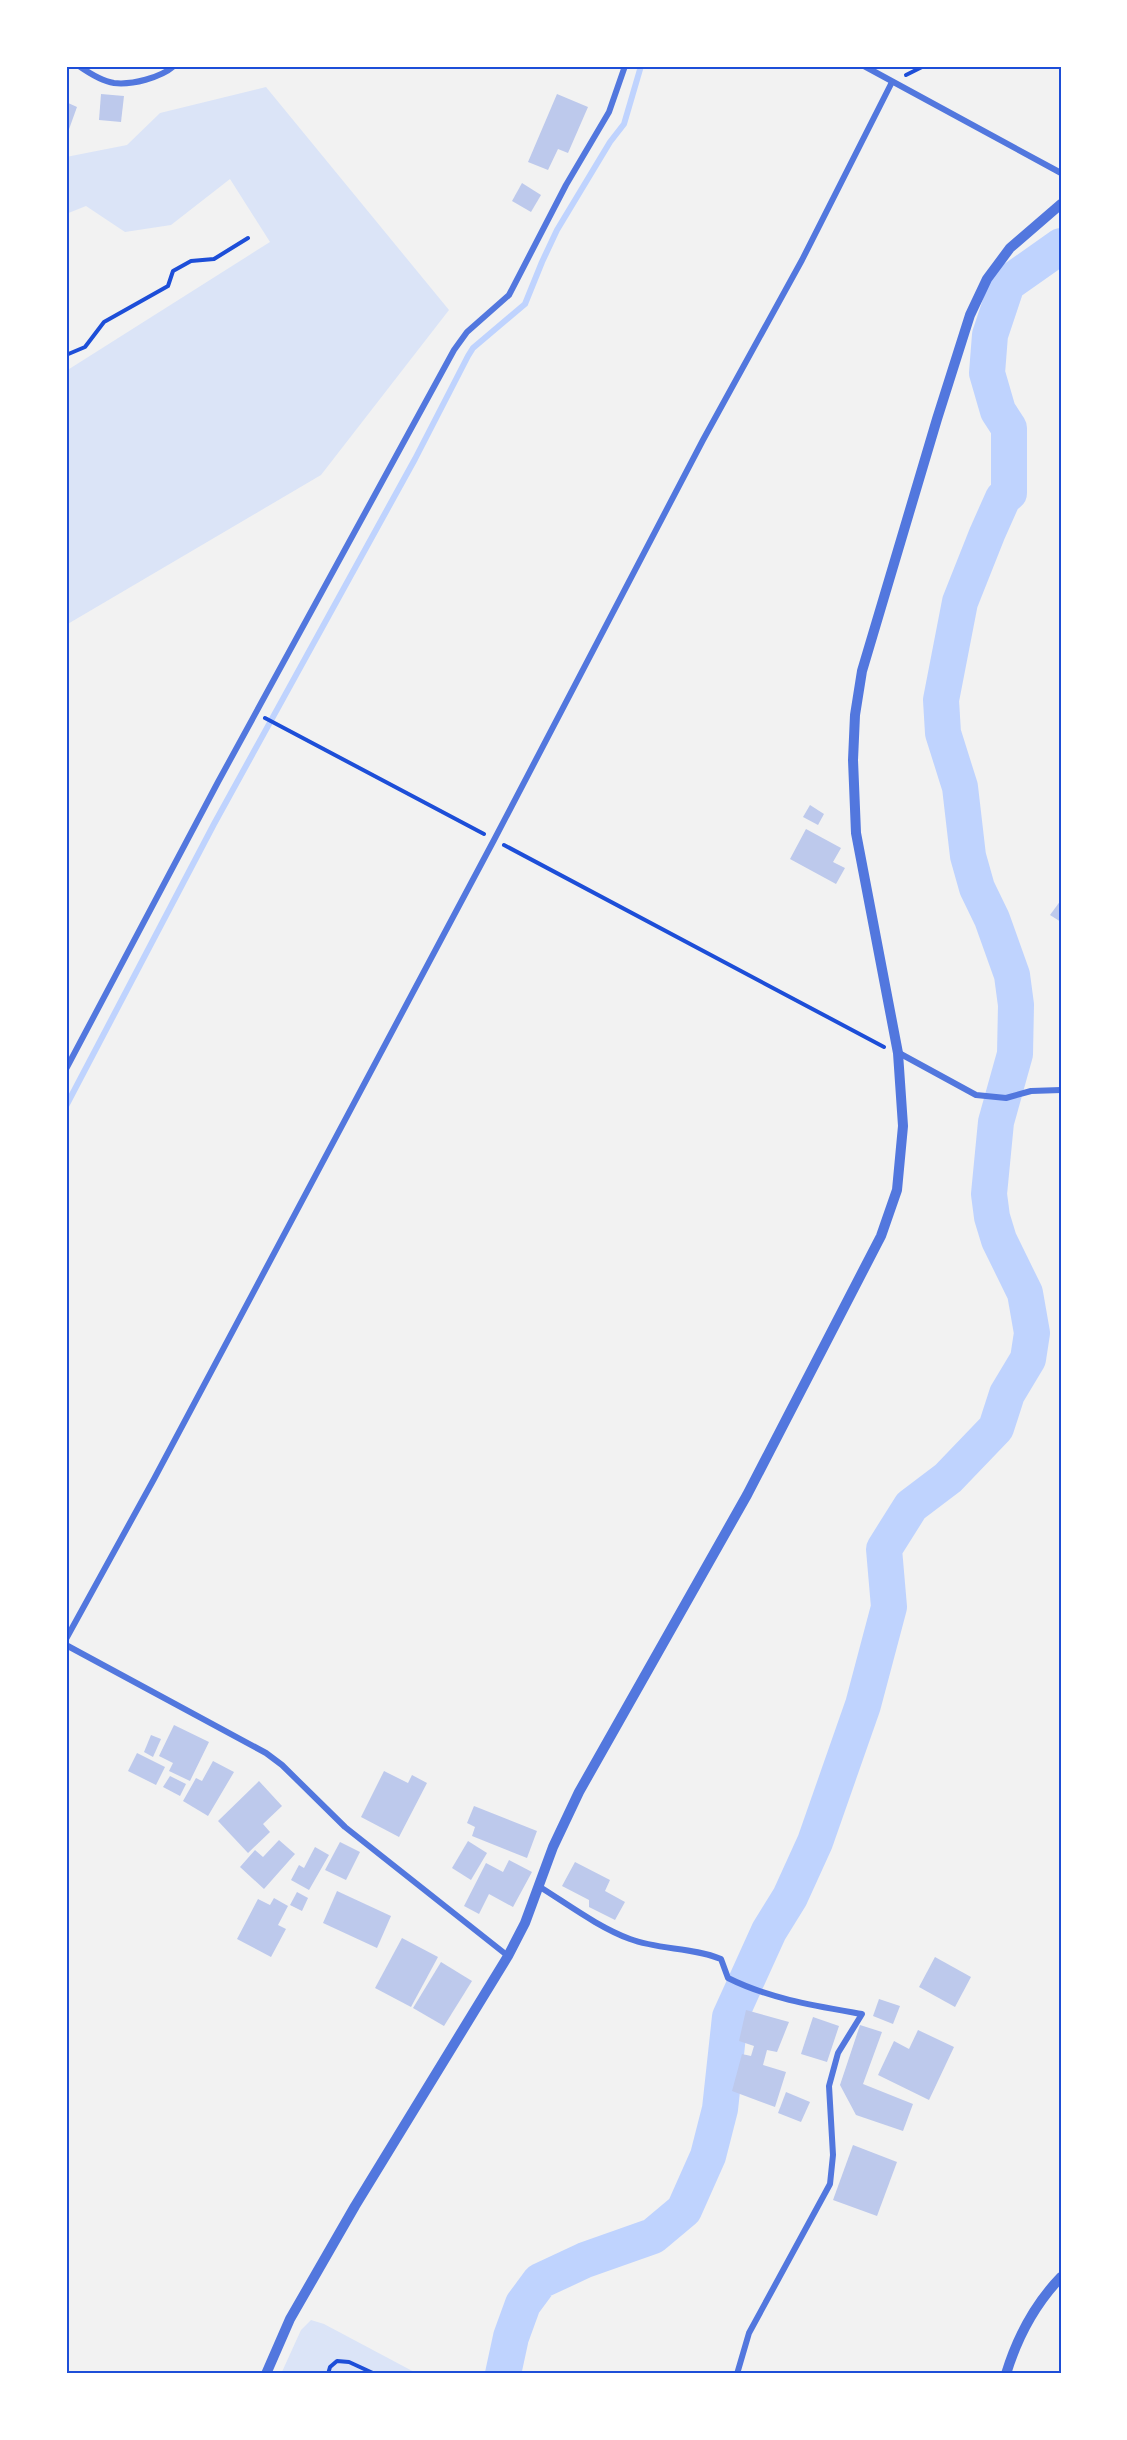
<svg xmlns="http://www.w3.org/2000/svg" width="1127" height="2440" font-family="'Open Sans',sans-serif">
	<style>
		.green { fill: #dbe4f7 }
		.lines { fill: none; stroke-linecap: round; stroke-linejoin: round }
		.stream { stroke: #bfd3fe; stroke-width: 6 }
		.river { stroke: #bfd3fe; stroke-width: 36 }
		.building { fill: #bdc9ec }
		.path { stroke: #1d4ed8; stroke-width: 4 }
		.minor { stroke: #5277de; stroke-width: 6 }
		.tertiary { stroke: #5277de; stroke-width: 10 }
		.neatline { fill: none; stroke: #1d4ed8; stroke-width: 2 }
	</style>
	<rect width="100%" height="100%" fill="#f2f2f2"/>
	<g class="green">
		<polygon points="266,87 449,310 321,475 66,625 66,371 270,242 230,179 171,225 125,232 86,206 66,214 66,157 127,145 160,113"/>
		<polygon points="311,2320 324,2324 418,2374 281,2374 301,2330"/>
	</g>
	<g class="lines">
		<polyline class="stream" points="66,1106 214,824 415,459 468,356 473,348 525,304 542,262 557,230 610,142 624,124 641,66"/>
		<polyline class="river" points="503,2374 511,2337 523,2304 540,2281 585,2260 653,2236 684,2210 708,2156 720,2109 730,2017 769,1931 790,1897 815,1842 863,1705 889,1607 884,1549 911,1506 948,1478 996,1428 1007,1394 1028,1359 1032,1333 1025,1293 999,1240 992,1217 989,1194 996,1122 1015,1054 1016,1005 1012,975 992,919 977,888 968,856 960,787 943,733 941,700 960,602 987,534 1003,498 1009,493 1009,428 998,411 987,373 990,335 1007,284 1061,246"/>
	</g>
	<g class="building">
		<polygon points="101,94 124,96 121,122 99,120"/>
		<polygon points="557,94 588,107 568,153 558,149 548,170 528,162"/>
		<polygon points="66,102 77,107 68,132 66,131"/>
		<polygon points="522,183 541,195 531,212 512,201"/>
		<polygon points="810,805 824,814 818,825 803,817"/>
		<polygon points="806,829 841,848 833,862 845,868 836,884 790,859"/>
		<polygon points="1061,900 1061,922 1050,915"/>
		<polygon points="174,1725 209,1742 190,1781 169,1771 173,1763 159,1756"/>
		<polygon points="151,1735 161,1739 153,1757 144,1752"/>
		<polygon points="137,1753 165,1767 156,1785 128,1771"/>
		<polygon points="213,1761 234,1772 208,1816 183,1801 196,1778 202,1781"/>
		<polygon points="384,1771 408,1783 412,1775 427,1783 399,1837 361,1817"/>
		<polygon points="170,1776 186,1784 180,1796 163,1787"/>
		<polygon points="259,1781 282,1806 263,1824 270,1832 248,1853 218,1821"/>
		<polygon points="474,1806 537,1831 527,1858 472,1836 475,1827 467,1823"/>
		<polygon points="279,1840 295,1854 264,1889 240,1867 255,1850 263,1857"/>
		<polygon points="468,1841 487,1853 471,1880 452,1868"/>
		<polygon points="340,1842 360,1852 346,1880 325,1870"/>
		<polygon points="315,1847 329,1855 309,1890 291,1880 299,1865 304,1868"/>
		<polygon points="509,1860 532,1872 513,1907 489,1894 479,1914 464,1906 486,1863 503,1872"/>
		<polygon points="575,1862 610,1880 605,1891 625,1902 615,1920 589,1907 589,1900 562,1886"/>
		<polygon points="337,1891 391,1916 377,1948 323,1923"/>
		<polygon points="297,1892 308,1898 302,1911 290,1905"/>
		<polygon points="274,1898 288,1906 278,1925 286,1929 271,1957 237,1939 258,1899 270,1905"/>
		<polygon points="402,1938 438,1957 411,2007 375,1988"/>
		<polygon points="935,1957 971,1977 955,2007 919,1987"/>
		<polygon points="441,1962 472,1981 444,2026 413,2008"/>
		<polygon points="879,1999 900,2006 893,2024 873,2016"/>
		<polygon points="746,2010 789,2022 777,2052 767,2050 763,2065 786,2072 775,2107 732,2091 742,2054 751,2056 754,2046 739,2041"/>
		<polygon points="813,2017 839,2026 827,2062 801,2054"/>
		<polygon points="860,2025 882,2032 863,2084 913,2104 903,2131 856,2115 840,2085"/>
		<polygon points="918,2030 954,2047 929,2100 878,2075 894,2041 909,2049"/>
		<polygon points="786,2092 810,2102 801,2122 778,2113"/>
		<polygon points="853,2145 897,2162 877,2216 833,2200"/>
	</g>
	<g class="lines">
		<g class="path">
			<polyline points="906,75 924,66"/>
			<polyline points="66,355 85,347 104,322 168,286 173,271 191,261 214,259 248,238"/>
			<polyline points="265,718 484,834"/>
			<polyline points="504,845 884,1047"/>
			<polyline points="328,2374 330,2367 337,2361 349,2362 375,2374"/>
		</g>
		<g class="minor">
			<path d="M79 66C89 73 101 81 114 83 132 85 160 78 174 66"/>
			<polyline points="864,66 1061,173"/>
			<polyline points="899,1053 976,1095 1006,1098 1031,1091 1061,1090"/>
			<polyline points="66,1069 218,782 454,350 467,332 509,295 566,185 609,112 625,66"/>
			<polyline points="66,1639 154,1479 494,840 703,440 802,260 892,82"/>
			<polyline points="66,1645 266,1753 282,1765 345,1827 508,1956"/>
			<path d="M540 1887C569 1905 598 1927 630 1939 659 1950 692 1947 721 1959L728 1978C770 1999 816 2006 862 2014L838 2053 829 2086 833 2155 830 2184 749 2333 737 2374"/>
		</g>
		<g class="tertiary">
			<polyline points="266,2374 290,2319 355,2206 508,1956 525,1923 553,1847 579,1792 747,1495 881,1236 897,1190 903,1126 898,1053 856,833 853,760 855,715 862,671 937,419 970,315 987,279 1010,248 1061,204"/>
			<path d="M1006 2374C1017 2338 1035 2304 1061 2277"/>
		</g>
	</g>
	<rect width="1127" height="2440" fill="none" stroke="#ffffff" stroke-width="135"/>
	<rect x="68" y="68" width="992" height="2304" class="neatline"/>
</svg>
